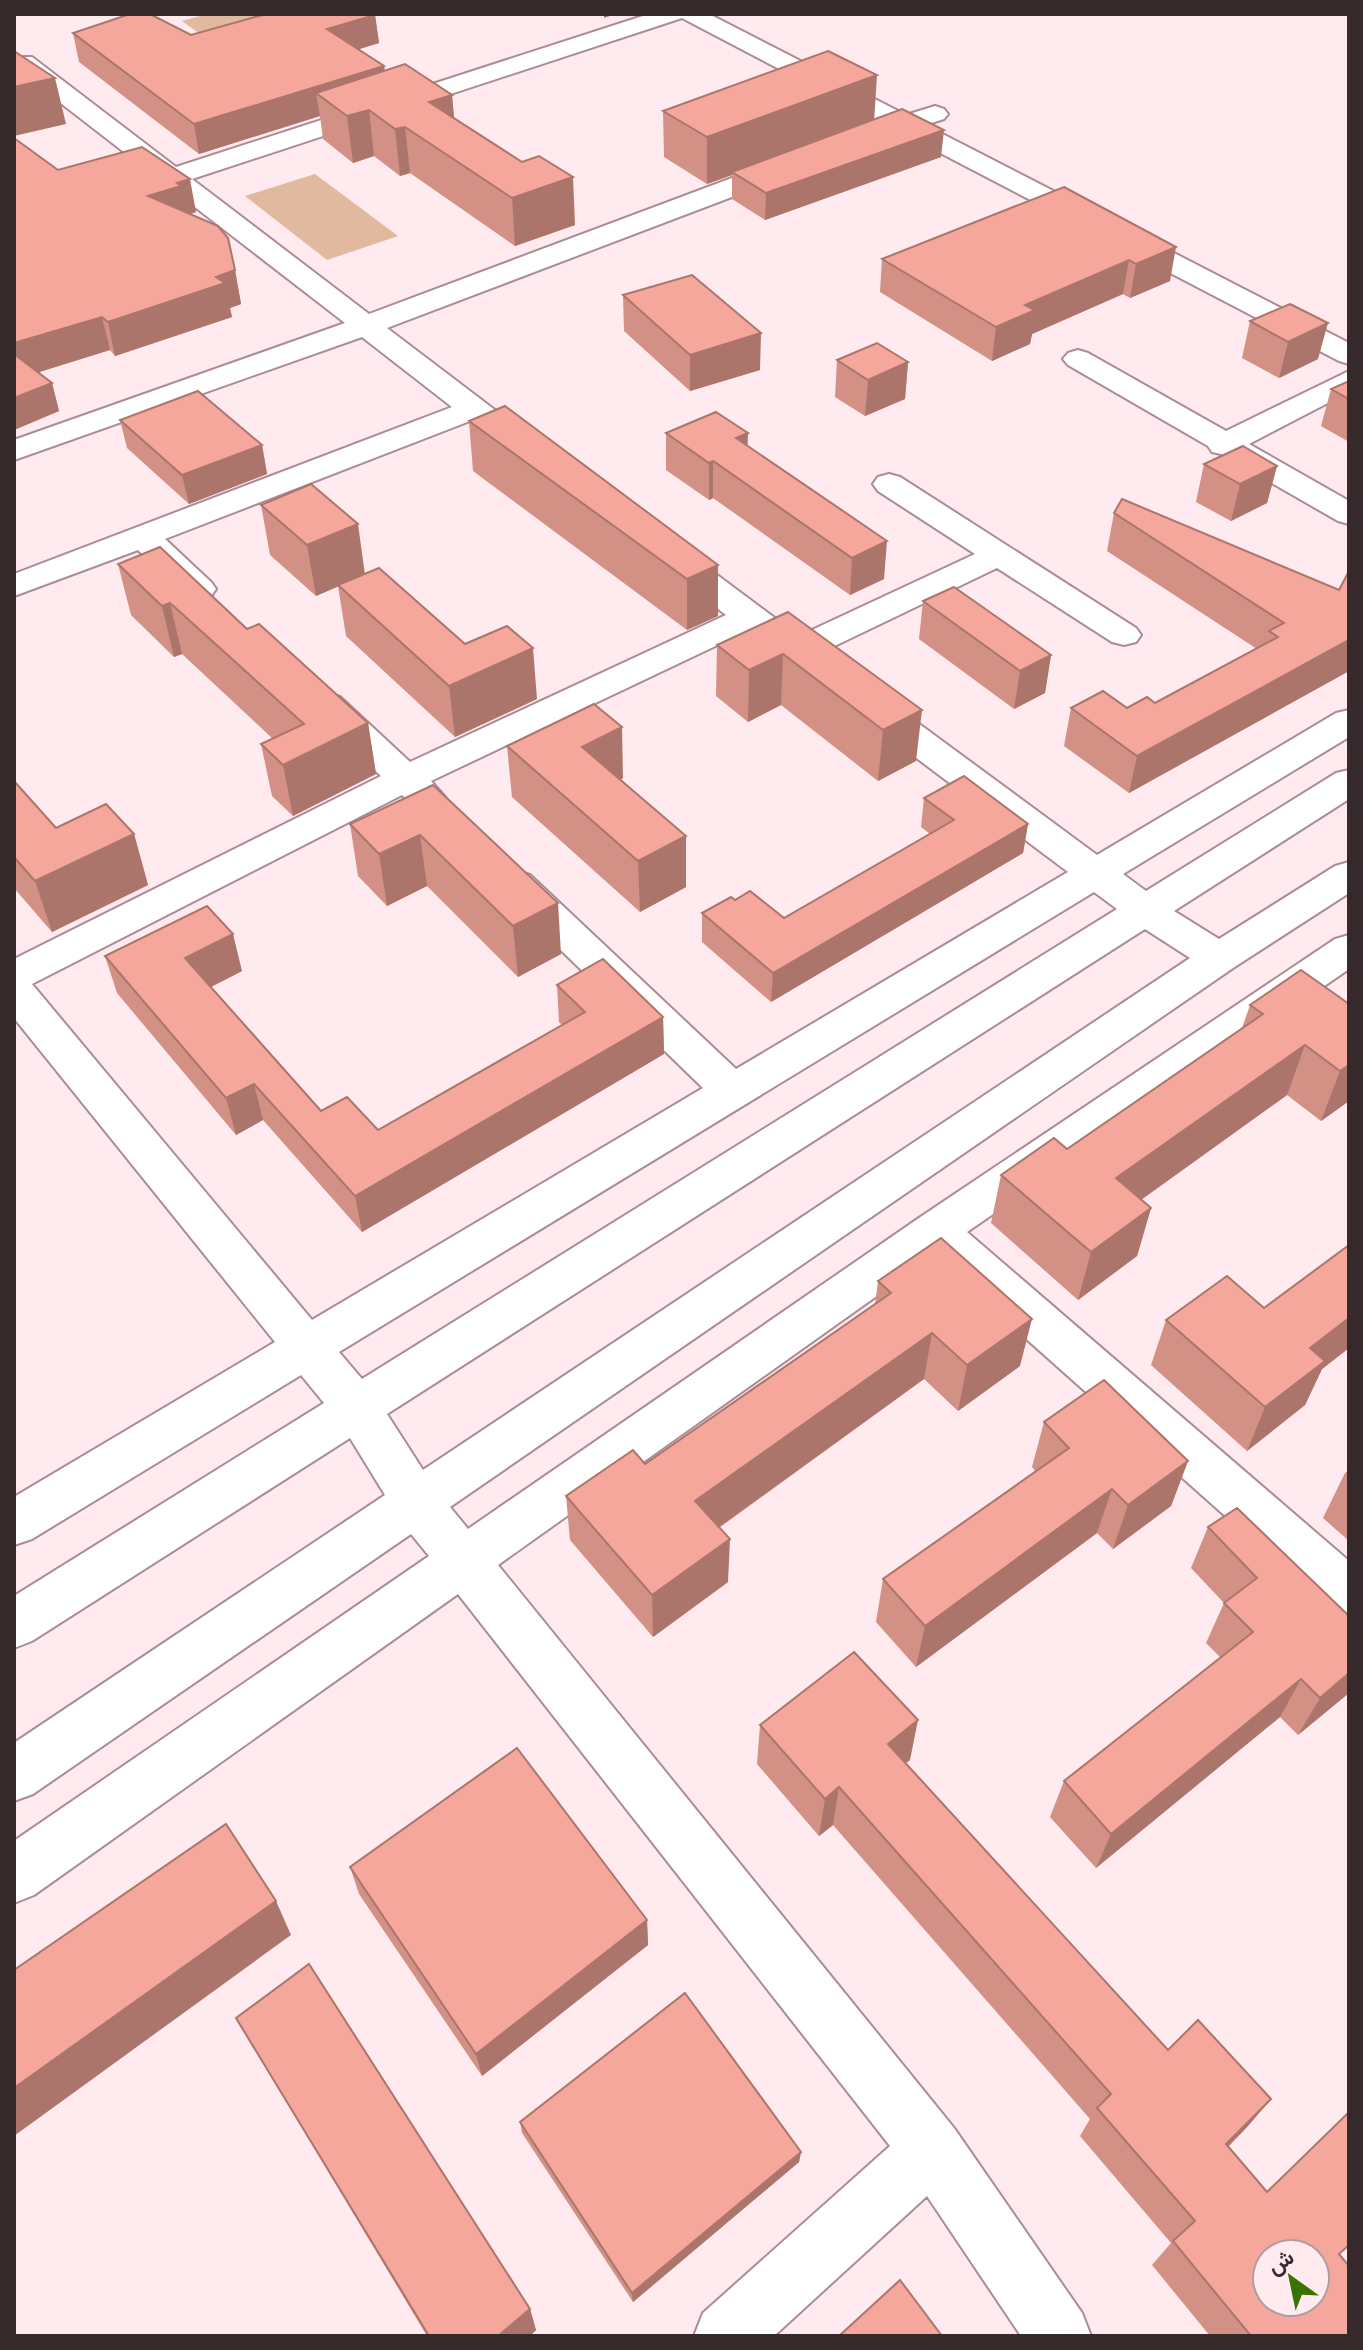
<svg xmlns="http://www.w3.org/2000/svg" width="1363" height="2350" font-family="'Sofia Sans Condensed',Vazirmatn,sans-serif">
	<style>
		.green { fill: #e1b99e }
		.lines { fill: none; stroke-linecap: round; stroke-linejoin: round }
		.minor-casing { stroke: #ac8c94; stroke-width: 4 }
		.minor { fill: #fff; fill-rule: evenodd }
		.wall { fill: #d39085 }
		.shaded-wall { fill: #ac756c }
		.building { fill: #f5a79b; stroke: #ac756c; stroke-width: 2; fill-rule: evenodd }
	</style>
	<rect width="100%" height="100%" fill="#ffeaef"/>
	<g class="green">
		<polygon points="207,14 313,14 211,42 182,21"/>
		<polygon points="315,174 398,236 327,260 245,196"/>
	</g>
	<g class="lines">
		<g class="minor-casing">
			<g id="minor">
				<path d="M649 14H709L906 115 935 106 944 109 948 114 944 119 925 125 1349 343V364L1339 361 902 133 865 145 856 142 852 137 856 132 882 123 682 18 192 179 369 314 777 161H795L799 167 795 173 387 328 541 445 546 452 541 459C514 465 490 436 470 421L165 539 211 582 216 589 211 596C181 604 158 569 138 550L14 596V574L452 407 362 337 14 460V440L345 323 14 67V57H32L176 167Z"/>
				<polygon points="1078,350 1088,353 1226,431 1349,371 1349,392 1249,444 1349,501 1349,524 1338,521 1221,454 1212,452 1208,446 1068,365 1063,359 1068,353"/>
				<path d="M889 474 900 477 1136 628 1141 635 1136 642 1124 645 1112 642 997 568 820 653 826 661 821 669C793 676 769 647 747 631L431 781 445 797 439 806C422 810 414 807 402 795L32 984 312 1320 703 1088 502 893 497 884 502 875 516 871 530 875 736 1069 1068 872 858 714 853 706 858 698 871 695 884 698 1097 855 1336 713 1349 710V737L1123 874 1146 891 1336 773 1349 770V799L1174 911 1219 939 1335 866 1349 862V893L1233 968 450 1507 468 1529 919 1218 1335 939 1349 935V969L967 1232 1349 1561V1616L1331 1610 933 1256 498 1565 954 2128 1082 2313 1091 2336H1021L927 2196 774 2336H694L703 2313 890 2146 458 1594 34 1895 14 1903V1841L429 1556 411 1534 33 1794 14 1801V1743L385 1495 350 1438 32 1641 14 1648V1596L324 1403 301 1375 32 1539 14 1545V1497L275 1342 14 1018V959L381 776 314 713 309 705 314 697 327 694 340 697 410 762 726 615 657 562 653 555 657 548 669 545 681 548 799 636 975 554 878 491 873 484 878 477ZM1094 892 1117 909 362 1379 339 1352ZM1145 929 1190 958 423 1470 387 1414Z"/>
			</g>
		</g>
		<use href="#minor" class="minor"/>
	</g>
	<g class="wall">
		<polygon points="375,15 379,43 358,49 384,66 385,71 452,95 454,118 575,225 515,246 410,173 400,176 374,156 353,163 323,139 320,116 199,154 79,62 73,33 191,35"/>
		<polygon points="663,111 874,119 941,157 765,220 732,199 732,175 707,184 664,157"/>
		<polygon points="14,138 58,170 196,212 190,214 235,270 241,304 230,308 232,317 115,356 110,350 38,372 52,383 59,411 14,430"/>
		<polygon points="1064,187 1170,281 1130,298 1123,294 1032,334 1030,344 992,361 880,292 882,259"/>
		<polygon points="623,295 760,370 690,391 624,331"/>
		<polygon points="1290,304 1318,359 1279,378 1242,358 1250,321"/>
		<polygon points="837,360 908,362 905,399 865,416 835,397"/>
		<polygon points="1349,381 1349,442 1321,426 1331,389"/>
		<polygon points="120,420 262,445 267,474 189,504 127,448"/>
		<polygon points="469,421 718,565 718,616 687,630 473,471"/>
		<polygon points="666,433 747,446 884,579 850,595 713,498 709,500 666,470"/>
		<polygon points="1204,464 1277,466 1267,503 1231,521 1196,502"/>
		<polygon points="261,505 365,574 465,644 537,699 455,737 346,636 338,586 316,596 270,555"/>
		<polygon points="1114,513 1339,590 1349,571 1349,671 1129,793 1064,746 1071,708 1127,708 1155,703 1257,649 1107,551"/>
		<polygon points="118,564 247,629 368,723 376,774 293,816 272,796 261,744 273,739 182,654 174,657 131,615"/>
		<polygon points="923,601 1051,655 1045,693 1014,709 919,639"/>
		<polygon points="788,612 916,761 878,781 781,705 748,722 716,696 717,645"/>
		<polygon points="507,746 623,778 620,780 686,836 686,887 640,912 512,797"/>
		<polygon points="14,781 56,828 134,834 148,885 52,932 14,888"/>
		<polygon points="433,785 561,954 518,977 427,886 387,906 358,876 350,824"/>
		<polygon points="924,798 1028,824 1023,853 771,1002 702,942 702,913 735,900 784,918 930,834 921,827"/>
		<polygon points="105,956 242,971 211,987 321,1111 378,1130 562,1025 559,1022 557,985 663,1017 664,1054 362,1232 263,1120 236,1135 117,993"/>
		<polygon points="1349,1004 1349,1101 1321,1121 1287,1095 1141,1200 1151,1208 1137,1256 1078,1300 991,1223 1001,1175 1067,1149 1242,1028 1250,1005"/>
		<polygon points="1349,1245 1349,1348 1322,1369 1305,1405 1247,1451 1151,1365 1166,1320 1264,1308"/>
		<polygon points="878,1281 1020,1366 958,1411 924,1379 719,1528 728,1582 653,1637 570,1540 566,1496 645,1464 875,1305"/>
		<polygon points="1044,1422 1188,1461 1171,1506 1113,1549 1097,1533 916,1667 876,1622 883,1579 1036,1472 1032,1467"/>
		<polygon points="1349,1470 1349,1541 1323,1518 1345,1473"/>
		<polygon points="1237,1508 1349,1693 1298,1735 1280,1717 1096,1868 1050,1817 1064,1781 1220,1657 1206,1643 1224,1603 1191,1568 1208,1527"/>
		<polygon points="760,1725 910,1760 906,1763 1168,2050 1271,2099 1247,2127 1228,2147 1267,2192 1339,2254 1349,2336 1210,2336 1152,2265 1171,2243 1080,2136 1090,2119 833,1825 819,1836 757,1764"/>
		<polygon points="350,1867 647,1920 648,1945 482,2076 359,1894"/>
		<polygon points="236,2018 530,2309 536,2330 530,2336 427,2336"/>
		<polygon points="520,2122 801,2152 799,2162 633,2302 522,2133"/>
	</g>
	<g class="shaded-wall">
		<polygon points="604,14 616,14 604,18"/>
		<polygon points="375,15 379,43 331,58 327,29"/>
		<polygon points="384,66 388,95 316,93 320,116 199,154 194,124"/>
		<polygon points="877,75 874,122 732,172 732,175 707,184 707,137"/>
		<polygon points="55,78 66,124 14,136 14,87"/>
		<polygon points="452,95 456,141 429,102"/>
		<polygon points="369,110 374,156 353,163 347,116"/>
		<polygon points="405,127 410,173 400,176 395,129"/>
		<polygon points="944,130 941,157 765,220 766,193"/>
		<polygon points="573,177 575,225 515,246 512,198"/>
		<polygon points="190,179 196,212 187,215 148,196 177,183"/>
		<polygon points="1176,247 1170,281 1130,298 1136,264"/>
		<polygon points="1129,260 1123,294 1032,334 1030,344 992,361 996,327 1025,305"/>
		<polygon points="235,270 241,304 230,308 232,317 115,356 108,322 216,277"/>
		<polygon points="102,317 110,350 14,380 14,343"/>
		<polygon points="1328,323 1318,359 1279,378 1288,342"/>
		<polygon points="761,333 760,370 690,391 690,355"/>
		<polygon points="908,362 905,399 865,416 868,380"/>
		<polygon points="52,383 59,411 14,430 14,398"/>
		<polygon points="748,433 747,470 736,438"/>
		<polygon points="262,445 267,474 189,504 182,475"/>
		<polygon points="713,461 713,498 709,500 709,463"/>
		<polygon points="1277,466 1267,503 1231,521 1240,484"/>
		<polygon points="358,524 365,575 316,596 307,545"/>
		<polygon points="887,541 884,579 850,595 852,558"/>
		<polygon points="718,565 718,616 687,630 687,579"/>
		<polygon points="170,603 182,654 174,657 162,606"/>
		<polygon points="1349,640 1349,671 1129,793 1137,756"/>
		<polygon points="533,648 537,699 455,737 449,686"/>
		<polygon points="783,654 781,705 748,722 749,670"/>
		<polygon points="1051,655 1045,693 1014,709 1020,671"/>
		<polygon points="922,710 916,761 878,781 883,730"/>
		<polygon points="368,723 376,774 293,816 283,765"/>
		<polygon points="622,727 623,778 584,798 582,747"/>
		<polygon points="1028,824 1023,853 771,1002 773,973"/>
		<polygon points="134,834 148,885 52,932 35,881"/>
		<polygon points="420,835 427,886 387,906 379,854"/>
		<polygon points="686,836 686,887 640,912 638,861"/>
		<polygon points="558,903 561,954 518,977 513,926"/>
		<polygon points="233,934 242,971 195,995 185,958"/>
		<polygon points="663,1017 664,1054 362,1232 355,1196"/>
		<polygon points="1305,1045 1287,1095 1103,1227 1116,1178"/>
		<polygon points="1349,1065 1349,1101 1321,1121 1340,1071"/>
		<polygon points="254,1084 263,1120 236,1135 226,1098"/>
		<polygon points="1151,1208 1137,1256 1078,1300 1091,1252"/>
		<polygon points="1349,1318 1349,1348 1322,1369 1305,1405 1247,1451 1265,1407 1310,1348"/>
		<polygon points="1032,1319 1020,1366 958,1411 967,1365"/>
		<polygon points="932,1333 924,1379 694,1545 695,1501"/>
		<polygon points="1188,1461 1171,1506 1113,1549 1128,1505"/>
		<polygon points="1112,1489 1097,1533 916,1667 925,1626"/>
		<polygon points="730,1539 728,1582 653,1637 652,1595"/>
		<polygon points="1349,1673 1349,1693 1298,1735 1320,1698"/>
		<polygon points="1301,1679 1280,1717 1096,1868 1111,1834"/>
		<polygon points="918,1720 910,1760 881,1783 888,1744"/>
		<polygon points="839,1787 833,1825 819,1836 825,1799"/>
		<polygon points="276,1901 291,1935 14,2136 14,2088"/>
		<polygon points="647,1920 648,1945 482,2076 476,2054"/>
		<polygon points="1271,2099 1247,2127 1204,2171 1226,2144"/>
		<polygon points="801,2152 799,2162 633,2302 632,2293"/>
		<polygon points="530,2309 536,2330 530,2336 498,2336"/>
	</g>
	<g class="building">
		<polygon points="130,14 150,14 191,35 266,14 374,14 375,15 327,29 384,66 194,124 73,33"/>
		<polygon points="14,51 55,78 14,87"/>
		<polygon points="828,51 877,75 707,137 663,111"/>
		<polygon points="405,64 452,95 429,102 522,162 539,156 573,177 512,198 405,127 395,129 369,110 347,116 316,93"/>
		<polygon points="902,109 944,130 766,193 732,172"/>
		<polygon points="14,138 58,170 142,147 190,179 177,183 181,186 148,196 218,226 228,238 235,270 216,277 225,283 108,322 102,317 14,343"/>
		<polygon points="1064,187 1176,247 1136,264 1129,260 1025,305 1035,310 996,327 882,259"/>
		<polygon points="692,275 761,333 690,355 623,295"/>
		<polygon points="1290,304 1328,323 1288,342 1250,321"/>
		<polygon points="877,343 908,362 868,380 837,360"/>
		<polygon points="14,354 52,383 14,398"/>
		<polygon points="1349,381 1349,399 1331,389"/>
		<polygon points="198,391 262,445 182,475 120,420"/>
		<polygon points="505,406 718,565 687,579 469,421"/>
		<polygon points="716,412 748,433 736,438 887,541 852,558 713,461 709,463 666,433"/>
		<polygon points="1243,446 1277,466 1240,484 1204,464"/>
		<polygon points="311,484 358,524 307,545 261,505"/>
		<polygon points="1122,499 1339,590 1349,571 1349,640 1137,756 1071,708 1103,691 1127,708 1147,697 1155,703 1278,637 1269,631 1284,623 1114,513"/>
		<polygon points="160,547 247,629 259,624 368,723 283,765 261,744 304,724 170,603 162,606 118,564"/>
		<polygon points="379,568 465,644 507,626 533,648 449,686 338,585"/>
		<polygon points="954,587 1051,655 1020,671 923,601"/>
		<polygon points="788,612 922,710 883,730 783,654 749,670 717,645"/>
		<polygon points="594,704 622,727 582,747 686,836 638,861 507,746"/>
		<polygon points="964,776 1028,824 773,973 702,913 731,897 735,900 750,891 784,918 954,820 924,798"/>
		<polygon points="14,781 56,828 106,804 134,834 35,881 14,857"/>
		<polygon points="433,785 558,903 513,926 420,835 379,854 350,824"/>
		<polygon points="207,906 233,934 185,958 321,1111 347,1097 378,1130 585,1012 557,985 603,959 663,1017 355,1196 254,1084 226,1098 105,956"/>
		<polygon points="1301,970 1349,1004 1349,1065 1340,1071 1305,1045 1116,1178 1151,1208 1091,1252 1001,1175 1054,1138 1067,1149 1263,1014 1250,1005"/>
		<polygon points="941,1238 1032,1319 967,1365 932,1333 695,1501 730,1539 652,1595 566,1496 633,1450 645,1464 891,1293 878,1281"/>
		<polygon points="1349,1245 1349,1318 1310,1348 1325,1361 1265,1407 1166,1320 1227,1276 1264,1308"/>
		<polygon points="1104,1380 1188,1461 1128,1505 1112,1489 925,1626 883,1579 1069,1448 1044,1422"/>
		<polygon points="1237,1508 1349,1616 1349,1673 1320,1698 1301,1679 1111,1834 1064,1781 1253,1632 1224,1603 1257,1578 1208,1527"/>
		<path d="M854 1652 918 1720 888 1744 1168 2050 1198 2020 1271 2099 1226 2144 1267 2192 1349 2112V2245L1339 2254 1349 2266V2336H1251L1173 2241 1195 2221 1097 2108 1111 2094 839 1787 825 1799 760 1725ZM1267 2254H1315V2302H1267Z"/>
		<polygon points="517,1748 647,1920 476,2054 350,1867"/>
		<polygon points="226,1824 276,1901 14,2088 14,1970"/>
		<polygon points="309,1964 530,2309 498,2336 429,2336 236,2018"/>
		<polygon points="685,1993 801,2152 632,2293 520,2122"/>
		<polygon points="900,2280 942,2336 839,2336"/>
	</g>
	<rect width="1363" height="2350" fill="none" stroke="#35292c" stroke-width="32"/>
	<g transform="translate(1291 2278) rotate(327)"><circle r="38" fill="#ffeaef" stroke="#ae9da1" stroke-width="2"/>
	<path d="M0-6L14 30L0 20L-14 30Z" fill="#387304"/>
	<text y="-12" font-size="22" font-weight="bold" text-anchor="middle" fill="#35292c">ش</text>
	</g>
</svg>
